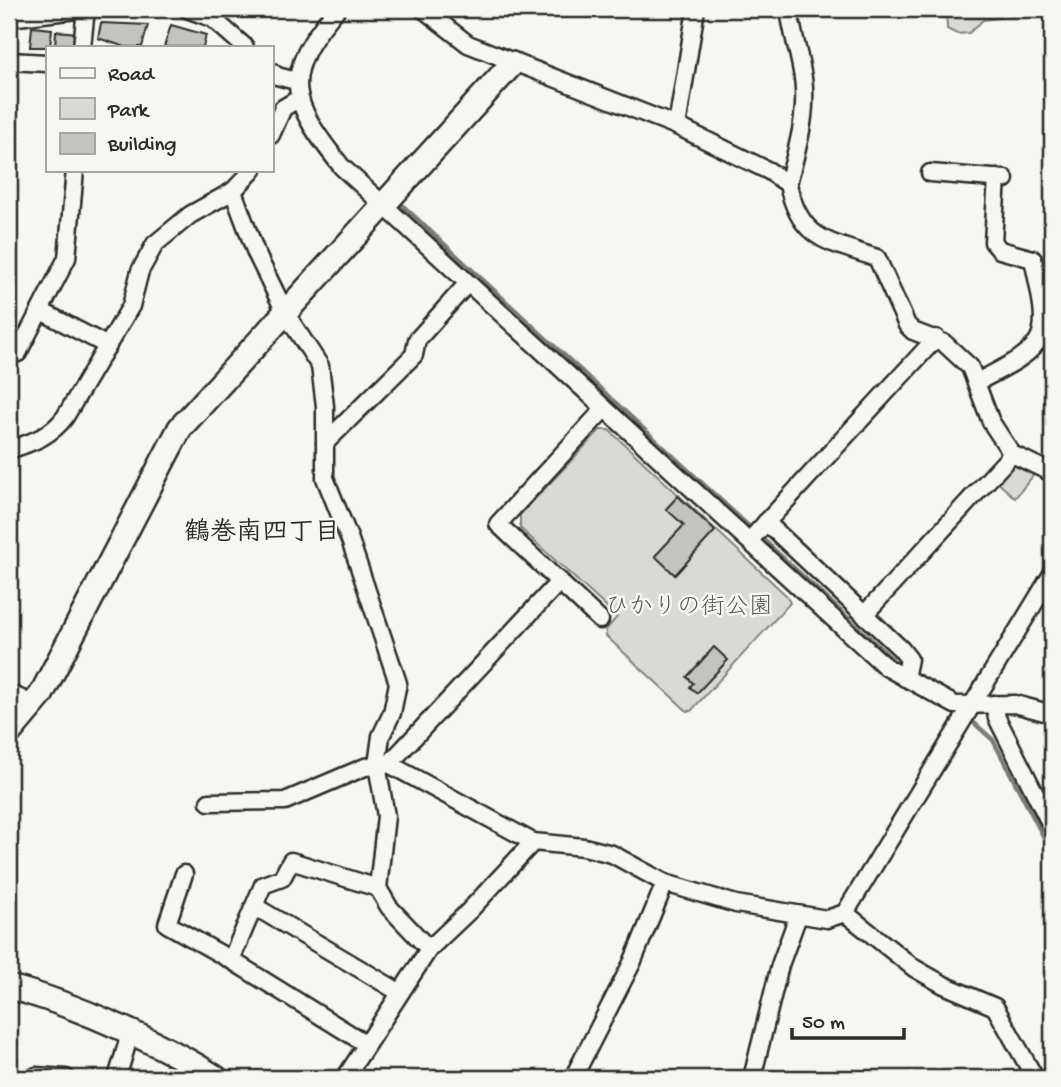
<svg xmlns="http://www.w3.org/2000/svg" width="1061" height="1087" font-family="'Gochi Hand','Klee One',sans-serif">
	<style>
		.green { fill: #d9d9d5; stroke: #828280; stroke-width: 2 }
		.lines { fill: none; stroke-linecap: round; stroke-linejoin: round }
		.stream { stroke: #7a7a78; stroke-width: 4.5 }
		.building { fill: #c3c3c0; stroke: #2b2b2b; stroke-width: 2 }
		.street-casing { stroke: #2b2b2b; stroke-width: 21 }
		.secondary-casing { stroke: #2b2b2b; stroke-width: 28 }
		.street { stroke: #f6f6f2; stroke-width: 16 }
		.secondary { stroke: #f6f6f2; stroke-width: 23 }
		.labels { text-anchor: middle; stroke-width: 5; stroke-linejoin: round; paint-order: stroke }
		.park-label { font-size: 24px; fill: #565656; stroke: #f6f6f2 }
		.neighbourhood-label { font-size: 26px; font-weight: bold; fill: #2b2b2b; stroke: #f6f6f2 }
	</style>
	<rect width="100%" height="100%" fill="#f6f6f2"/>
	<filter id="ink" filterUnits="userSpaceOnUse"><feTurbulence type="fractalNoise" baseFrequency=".0143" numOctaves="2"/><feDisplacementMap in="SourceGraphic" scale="14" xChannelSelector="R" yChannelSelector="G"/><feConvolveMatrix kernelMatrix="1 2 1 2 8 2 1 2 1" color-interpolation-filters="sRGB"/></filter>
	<g filter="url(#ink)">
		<g class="green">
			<polygon points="946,9 1034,9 1021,15 983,20 969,33 957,34 947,29"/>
			<polygon points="600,430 609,430 787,596 790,603 691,711 687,711 606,636 606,630 617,617 520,528 520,515"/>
			<polygon points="1019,462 1036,472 1015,498 995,480 1010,463"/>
		</g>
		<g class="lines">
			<g class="stream">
				<polyline points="403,206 892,659"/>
				<polyline points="973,722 993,740 1052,853"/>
			</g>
		</g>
		<g class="building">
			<polygon points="101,23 148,25 142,47 125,47 98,38"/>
			<polygon points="171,25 206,35 203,47 164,47"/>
			<polygon points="32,27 52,29 50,47 30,47"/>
			<polygon points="56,31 78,33 76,47 55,47"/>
			<polygon points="678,496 715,531 675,575 655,556 684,525 666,509"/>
			<polygon points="714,647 728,660 697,693 690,687 693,683 687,677"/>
		</g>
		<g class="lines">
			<g class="street-casing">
				<g id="street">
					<polyline points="187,9 212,18 245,47"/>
					<path d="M337 9C279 76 290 102 342 167L886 667 955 705 1015 704 1052 714"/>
					<path d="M423 9 468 44 677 126 769 171 788 184C800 241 828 241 877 258L907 325 913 331 944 343 970 367 991 422 1012 454 1052 473"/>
					<polyline points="9,18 85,9"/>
					<polyline points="82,47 86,9"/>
					<polyline points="9,61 47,63"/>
					<polyline points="271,71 277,76 296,81"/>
					<polyline points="677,126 696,9"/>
					<polyline points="271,135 283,108 298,99"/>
					<polyline points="930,173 1005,179"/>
					<path d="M788 184C796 152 806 122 804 88 803 64 792 35 789 9"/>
					<polyline points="233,191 256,253 286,314 320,366 325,406 325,478 350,540 398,683 392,713 381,736 377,765 386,816 378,888 389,907 429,949"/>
					<polyline points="41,311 108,346"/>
					<polyline points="9,355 18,353 67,258 75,170"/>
					<path d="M977 382C1051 344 1051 342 1033 259L1000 250 993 242 997 178"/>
					<polyline points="325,443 414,355 417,340 467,284"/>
					<path d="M9 450C32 442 50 437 65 417L131 306 140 271 155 244 190 215 233 191 253 170"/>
					<polyline points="766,522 901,649 909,659 905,678"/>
					<polyline points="750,540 936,338"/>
					<polyline points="864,615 1012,454"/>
					<polyline points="600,620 498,524 604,409"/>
					<polyline points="9,693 34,705"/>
					<polyline points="994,704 997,718 1052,827"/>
					<polyline points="389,764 560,581"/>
					<polyline points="209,802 285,801 365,767 389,764 533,842"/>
					<polyline points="184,874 167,924 231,960"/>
					<polyline points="254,906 399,992"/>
					<polyline points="845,913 914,968 944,985 995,1007 1035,1078"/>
					<polyline points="366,1044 231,960 263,885 282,878 291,861 378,888"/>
					<polyline points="36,1076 66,1078"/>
					<polyline points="117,1078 130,1034"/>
					<polyline points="345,1078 429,949 469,911 533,842 584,847 612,854 665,883 736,904 827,919 845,913 1052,574"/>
					<polyline points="573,1078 632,963 665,883"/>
					<polyline points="752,1078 780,965 798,916"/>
				</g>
			</g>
			<g class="secondary-casing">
				<g id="secondary">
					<polyline points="9,733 41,695 180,428 512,64"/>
					<path d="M9 987C69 1002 164 1044 216 1078"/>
				</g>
			</g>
			<use href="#street" class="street"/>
			<use href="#secondary" class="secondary"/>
		</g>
	</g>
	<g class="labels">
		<g class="park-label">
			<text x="689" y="613">ひかりの街公園</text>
		</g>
		<g class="neighbourhood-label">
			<text x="262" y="539">鶴巻南四丁目</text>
		</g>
	</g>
	<rect width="1061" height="1087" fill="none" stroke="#f6f6f2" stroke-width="35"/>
	<rect x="18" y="18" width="1026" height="1052" fill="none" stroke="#2b2b2b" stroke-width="2.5" filter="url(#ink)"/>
	<rect x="46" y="46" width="228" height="126" fill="#f6f6f2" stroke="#a5a5a2" stroke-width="2"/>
	<rect x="60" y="68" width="35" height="10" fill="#f6f6f2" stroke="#a5a5a2" stroke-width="2"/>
	<text x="108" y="80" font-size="21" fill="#2b2b2b">Road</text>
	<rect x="60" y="98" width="35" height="21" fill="#d9d9d5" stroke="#a5a5a2" stroke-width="2"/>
	<text x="108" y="116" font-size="21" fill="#2b2b2b">Park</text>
	<rect x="60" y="133" width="35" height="21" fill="#c3c3c0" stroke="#a5a5a2" stroke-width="2"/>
	<text x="108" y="150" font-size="21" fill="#2b2b2b">Building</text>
	<path d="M792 1028v10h112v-10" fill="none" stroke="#2b2b2b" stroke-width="3.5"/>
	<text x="802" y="1028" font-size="21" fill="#2b2b2b" stroke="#f6f6f2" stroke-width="5" paint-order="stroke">50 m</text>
</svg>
